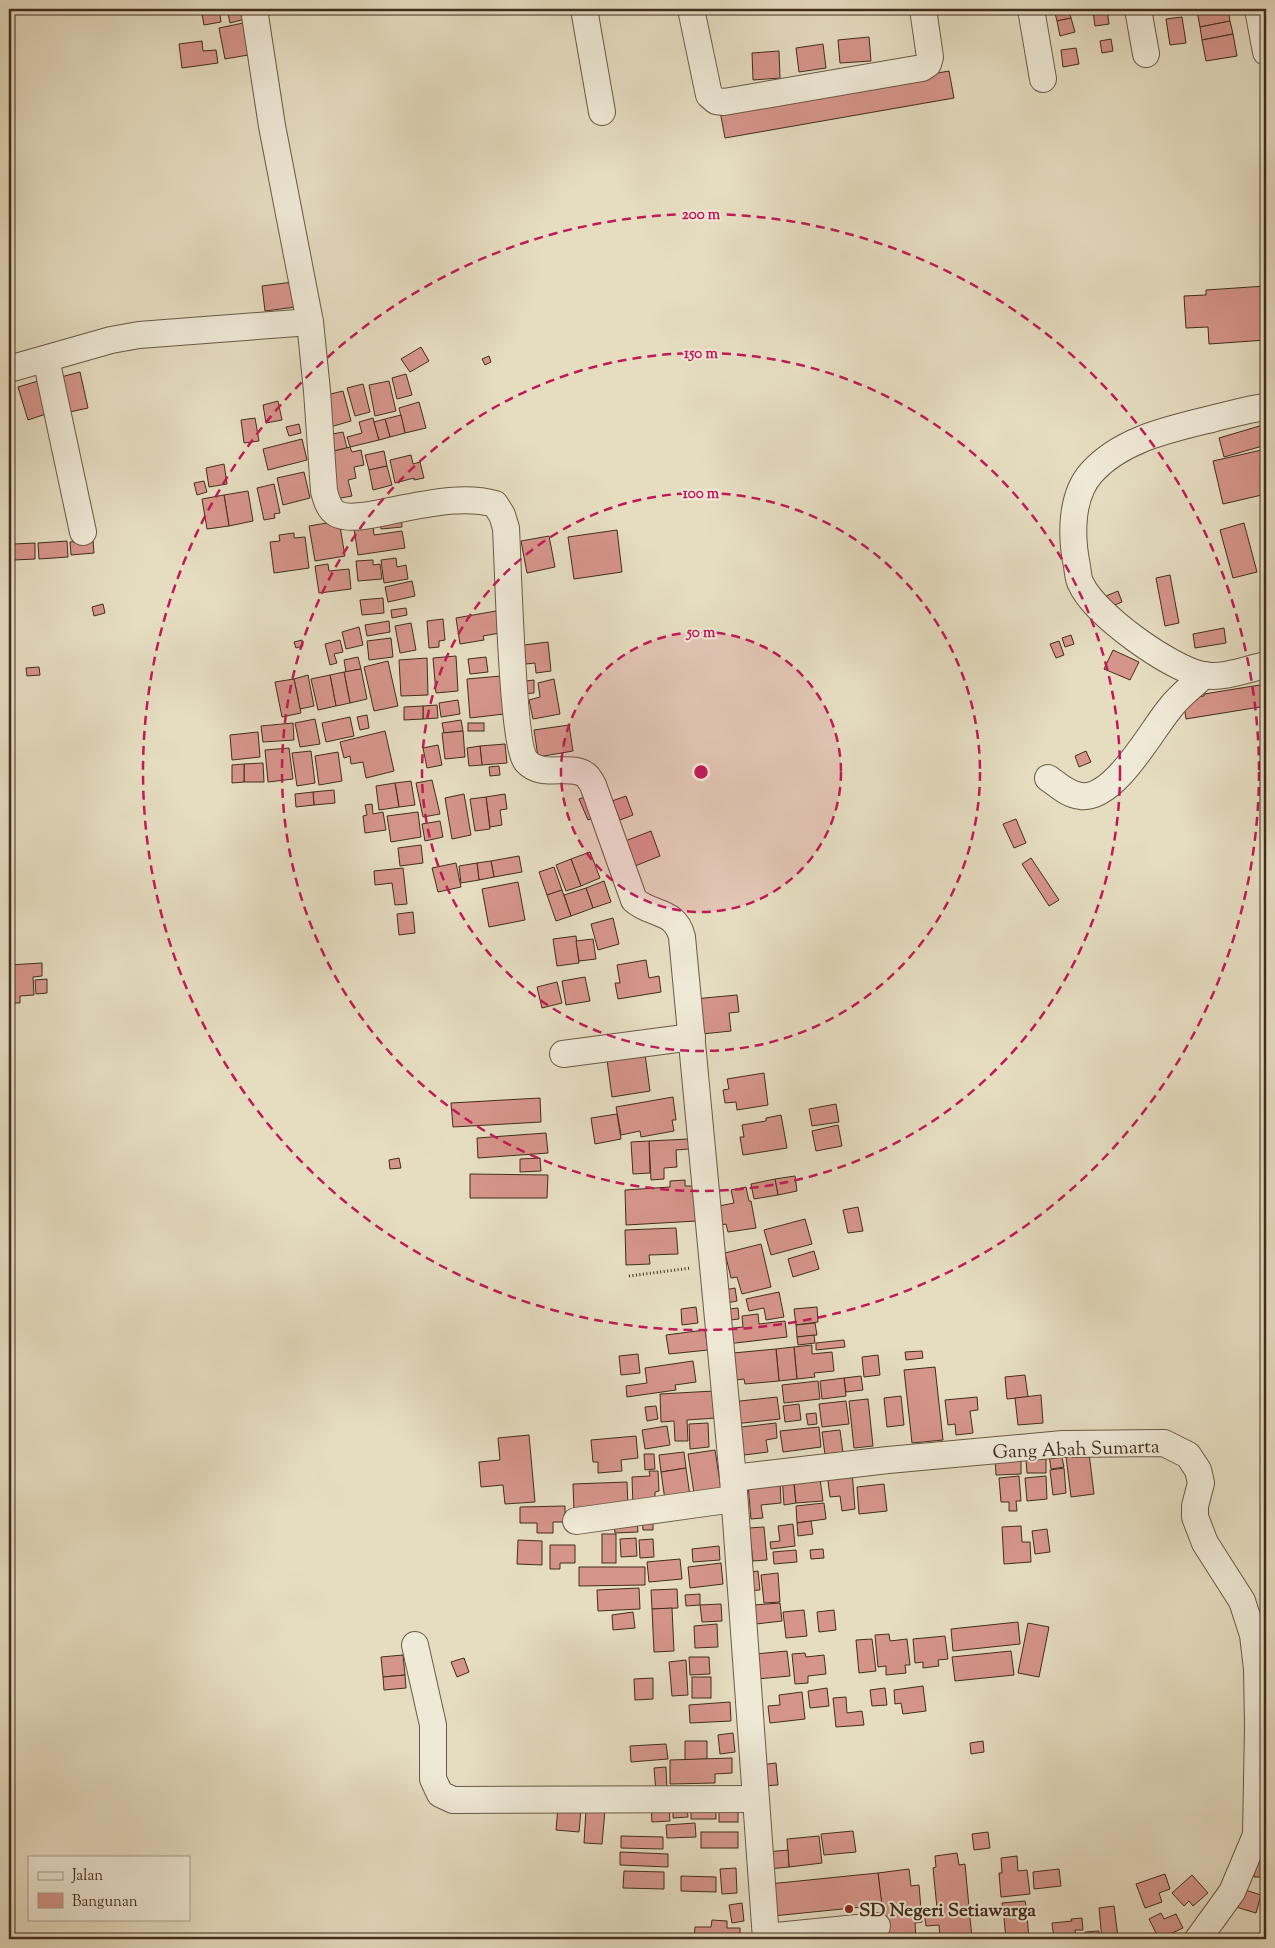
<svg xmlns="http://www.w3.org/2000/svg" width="1275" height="1948" font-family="'Sorts Mill Goudy',serif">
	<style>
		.building { fill: #d6958a; stroke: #412d1c }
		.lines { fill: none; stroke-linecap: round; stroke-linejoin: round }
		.minor-casing { stroke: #6a5945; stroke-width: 28 }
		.path { stroke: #412d1c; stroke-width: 3; stroke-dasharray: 1 2.5; stroke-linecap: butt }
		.minor { stroke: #efe9d7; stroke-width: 26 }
		.ring { fill: none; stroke: #c2185b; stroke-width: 2.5; stroke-dasharray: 9 6 }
		.poi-dot { fill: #8f2418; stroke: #efe9d7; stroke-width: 2 }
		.labels { text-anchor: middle; stroke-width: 4; stroke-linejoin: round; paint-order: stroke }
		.street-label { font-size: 19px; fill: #412d1c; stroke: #efe9d7 }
		.poi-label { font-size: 19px; font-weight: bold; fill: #412d1c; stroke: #efe9d7; text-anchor: start }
		.centre { fill: #c2185b; stroke: #efe9d7; stroke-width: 2.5 }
		.ring-label { font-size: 15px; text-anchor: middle; font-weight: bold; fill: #c2185b; stroke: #efe9d7; stroke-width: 4; stroke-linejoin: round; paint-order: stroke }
	</style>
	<rect width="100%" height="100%" fill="#e6ddc1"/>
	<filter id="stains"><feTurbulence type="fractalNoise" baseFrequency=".004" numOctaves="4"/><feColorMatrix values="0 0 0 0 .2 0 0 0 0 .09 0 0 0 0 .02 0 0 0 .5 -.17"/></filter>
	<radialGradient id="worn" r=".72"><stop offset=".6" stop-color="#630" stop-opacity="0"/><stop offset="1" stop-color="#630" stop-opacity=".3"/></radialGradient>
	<g class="building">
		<polygon points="201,9 219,9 221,22 204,25"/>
		<polygon points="227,9 247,9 249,18 230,23"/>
		<polygon points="1054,9 1069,9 1071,18 1057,21"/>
		<polygon points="1107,9 1109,24 1095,26 1093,11"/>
		<polygon points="1206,9 1228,9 1230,21 1200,27 1197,11"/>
		<polygon points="1182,17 1186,43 1170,45 1166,19"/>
		<polygon points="1071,18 1075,32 1060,36 1057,21"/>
		<polygon points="1230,21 1233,34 1202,40 1200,27"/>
		<polygon points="248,22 254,54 225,59 219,28"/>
		<polygon points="1233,34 1237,56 1206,61 1202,40"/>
		<polygon points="869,37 871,61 840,63 838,40"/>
		<polygon points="1111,39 1113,51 1102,53 1100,41"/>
		<polygon points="202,41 203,51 216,50 218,63 182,68 179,44"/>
		<polygon points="823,44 826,68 799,72 796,48"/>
		<polygon points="1076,48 1079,64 1063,67 1061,50"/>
		<polygon points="779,51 780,78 753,80 752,53"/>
		<polygon points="949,71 954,98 725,138 720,111"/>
		<polygon points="293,282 296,307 265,311 262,286"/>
		<polygon points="1266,286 1266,340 1209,344 1208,327 1186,328 1184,296 1206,295 1206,290"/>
		<polygon points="421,347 429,361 410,372 401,359"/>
		<polygon points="489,356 491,362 485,365 482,359"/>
		<polygon points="80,372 88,408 65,413 57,378"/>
		<polygon points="406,374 412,395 397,399 392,378"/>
		<polygon points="45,379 55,411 28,420 18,387"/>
		<polygon points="389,381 396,411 375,416 369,385"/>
		<polygon points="363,384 370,412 355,416 347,388"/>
		<polygon points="343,391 351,421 330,427 322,396"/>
		<polygon points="278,401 282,420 266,423 263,405"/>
		<polygon points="419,402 426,428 405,433 399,408"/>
		<polygon points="401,415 405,433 390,437 385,419"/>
		<polygon points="255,418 259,441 244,443 241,420"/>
		<polygon points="373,418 379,440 350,447 347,437 362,433 359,422"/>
		<polygon points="385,419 390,437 379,440 374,422"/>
		<polygon points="299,424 301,433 289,436 286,427"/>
		<polygon points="1263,425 1266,445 1224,457 1219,438"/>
		<polygon points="343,432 347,448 326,453 322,436"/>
		<polygon points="302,439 307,460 268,470 263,449"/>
		<polygon points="350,447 352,452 361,450 364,465 354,467 356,478 348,480 352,496 330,500 326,453"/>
		<polygon points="1266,449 1266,494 1223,504 1213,461"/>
		<polygon points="384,451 387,466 369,470 365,455"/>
		<polygon points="411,455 413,464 420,462 424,478 414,480 414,478 395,483 390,460"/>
		<polygon points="224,464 227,484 209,487 206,468"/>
		<polygon points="387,466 392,485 373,490 369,470"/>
		<polygon points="304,472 310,498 283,505 277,478"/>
		<polygon points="204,481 207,492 197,495 194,483"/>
		<polygon points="274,484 280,513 274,514 275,518 264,520 257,488"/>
		<polygon points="248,491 253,521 229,526 224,495"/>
		<polygon points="224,495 229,526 207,529 202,499"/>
		<polygon points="401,511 402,527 381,529 379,513"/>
		<polygon points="339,521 345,556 315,561 309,526"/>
		<polygon points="1244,523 1257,572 1233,578 1220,530"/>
		<polygon points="373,526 374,535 402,531 405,548 358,555 354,529"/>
		<polygon points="617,530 622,572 574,579 568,537"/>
		<polygon points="294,533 294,538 305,537 309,568 274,573 270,542 280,541 279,535"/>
		<polygon points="549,536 555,567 527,573 521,541"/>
		<polygon points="93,540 94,553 71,555 70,542"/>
		<polygon points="67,541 68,557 39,559 38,543"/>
		<polygon points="35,543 35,559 14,560 14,544"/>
		<polygon points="396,558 397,567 406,565 408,579 384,583 381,560"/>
		<polygon points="373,560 373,565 380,564 382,579 358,581 356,561"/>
		<polygon points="328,564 329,571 349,569 351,589 319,593 315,566"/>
		<polygon points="1170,575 1179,623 1165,626 1156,578"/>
		<polygon points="412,581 415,596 388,602 385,587"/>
		<polygon points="1118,591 1122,602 1110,607 1106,596"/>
		<polygon points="383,598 384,613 362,615 360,600"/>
		<polygon points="103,604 105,613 94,616 92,607"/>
		<polygon points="406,608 407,615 392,618 391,610"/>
		<polygon points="496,611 500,633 483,636 484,640 460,644 456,618"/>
		<polygon points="443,619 445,640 439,641 439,647 429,648 427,621"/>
		<polygon points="389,621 390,632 367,636 365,625"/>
		<polygon points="411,623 416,650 400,653 395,626"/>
		<polygon points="359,627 363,645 346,649 342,632"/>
		<polygon points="1224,628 1226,643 1195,648 1193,634"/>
		<polygon points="1071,635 1074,644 1065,647 1062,638"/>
		<polygon points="391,638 393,657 369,660 367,641"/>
		<polygon points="302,640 303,646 296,648 294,642"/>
		<polygon points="340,640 343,652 334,654 337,663 330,665 325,644"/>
		<polygon points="1059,641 1064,655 1056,658 1050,644"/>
		<polygon points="548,642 551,671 536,673 535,663 526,664 524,645"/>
		<polygon points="1113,650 1139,662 1130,680 1104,669"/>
		<polygon points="456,656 458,691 436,693 433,658"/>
		<polygon points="358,657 361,669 346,672 344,660"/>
		<polygon points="486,657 488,672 470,674 468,659"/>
		<polygon points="427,658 428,695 401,696 399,660"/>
		<polygon points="388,661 398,706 374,711 364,667"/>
		<polygon points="39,667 40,675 27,676 26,668"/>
		<polygon points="361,669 367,699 350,703 344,672"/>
		<polygon points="344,672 350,703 336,706 330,675"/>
		<polygon points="308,675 314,706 300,709 294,679"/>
		<polygon points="330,675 336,706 318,710 311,679"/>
		<polygon points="501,676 504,714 470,718 467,679"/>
		<polygon points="294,679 301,713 282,717 275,682"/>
		<polygon points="554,679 560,714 533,719 529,700 540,697 538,683"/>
		<polygon points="534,680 534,693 519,694 518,682"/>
		<polygon points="1266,684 1266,706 1186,719 1183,699 1204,696 1204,694"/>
		<polygon points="458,700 460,714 441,717 439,703"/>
		<polygon points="437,705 438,718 423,719 423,706"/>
		<polygon points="423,706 423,719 404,720 404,707"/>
		<polygon points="367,715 369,728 360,730 357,717"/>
		<polygon points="350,717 354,736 326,742 322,723"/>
		<polygon points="315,719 320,744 300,747 295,723"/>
		<polygon points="461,720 463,731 444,733 442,723"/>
		<polygon points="293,723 294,740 263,742 261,726"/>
		<rect x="468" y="723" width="16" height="8"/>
		<polygon points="569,725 573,751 538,757 534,730"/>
		<polygon points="385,731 394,771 366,778 363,762 351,764 350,756 344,758 340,742"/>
		<polygon points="463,731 465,757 445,759 442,733"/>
		<polygon points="258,732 260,757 232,760 230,735"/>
		<polygon points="505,744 507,763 482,765 480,746"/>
		<polygon points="438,745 442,765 427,768 423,748"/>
		<polygon points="480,746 482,765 469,766 467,748"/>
		<polygon points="289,748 293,779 268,782 265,750"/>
		<polygon points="311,751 315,783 297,786 292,753"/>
		<polygon points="1086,751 1091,762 1079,767 1075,756"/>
		<polygon points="338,752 342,781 319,785 315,756"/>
		<polygon points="263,763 264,782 244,782 244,764"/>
		<polygon points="244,764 244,782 232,783 232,765"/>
		<polygon points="499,766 500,775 490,776 489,767"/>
		<polygon points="432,780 440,814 423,817 416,783"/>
		<polygon points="411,781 415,805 399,807 395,783"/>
		<polygon points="395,783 399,807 379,810 376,786"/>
		<polygon points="334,790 335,803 314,805 313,792"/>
		<polygon points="313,792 314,805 296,807 295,794"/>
		<polygon points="464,794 471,835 452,839 445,798"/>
		<polygon points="505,794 507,809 500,810 502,825 490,827 486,797"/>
		<polygon points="590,795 599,816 588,820 579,799"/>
		<polygon points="626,796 633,815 620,820 612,801"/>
		<polygon points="486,797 490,829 475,831 470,799"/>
		<polygon points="372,804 373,814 383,812 386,830 365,833 363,816 367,815 365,805"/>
		<polygon points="418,812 421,837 391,842 387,816"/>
		<polygon points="1016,819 1026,843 1014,848 1003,824"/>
		<polygon points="440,821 443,837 425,841 422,824"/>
		<polygon points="651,831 660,856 630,868 620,843"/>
		<polygon points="421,845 423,863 400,866 398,848"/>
		<polygon points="590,852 600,878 581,886 571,859"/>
		<polygon points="519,856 522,872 494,877 491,861"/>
		<polygon points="1031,858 1059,900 1049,906 1022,864"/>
		<polygon points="571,859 581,886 566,891 556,865"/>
		<polygon points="491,861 494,877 479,880 477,863"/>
		<polygon points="456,863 461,887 438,892 432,868"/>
		<polygon points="477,863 479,880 461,883 459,866"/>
		<polygon points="554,867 562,890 547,895 539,872"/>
		<polygon points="403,868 407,904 395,905 392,883 375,885 374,871"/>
		<polygon points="604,881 611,902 593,908 586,888"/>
		<polygon points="518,882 525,920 489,927 482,889"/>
		<polygon points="586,888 593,908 571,916 564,895"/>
		<polygon points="562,890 571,916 556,921 547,895"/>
		<polygon points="413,912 415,933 399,935 397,914"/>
		<polygon points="613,918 619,944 598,950 591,924"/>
		<polygon points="576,936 579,963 557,966 553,939"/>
		<polygon points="593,939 596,959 579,961 576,941"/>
		<polygon points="646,960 649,978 659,976 661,992 618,999 615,983 620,983 617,965"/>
		<polygon points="42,963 42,976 33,977 34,995 20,996 20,1003 9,1003 9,965"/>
		<polygon points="585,977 590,1001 566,1005 562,981"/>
		<polygon points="47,979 47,993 36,994 35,980"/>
		<polygon points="557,982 562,1003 542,1008 537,987"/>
		<polygon points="737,995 739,1012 729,1013 731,1031 702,1034 694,999"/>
		<polygon points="645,1054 650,1091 612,1097 607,1060"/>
		<polygon points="764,1073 768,1105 737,1110 736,1102 725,1103 723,1090 729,1089 727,1079"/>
		<polygon points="673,1097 676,1120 672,1120 674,1131 641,1137 640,1131 621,1135 616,1107"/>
		<polygon points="540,1098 541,1122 453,1127 451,1103"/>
		<polygon points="836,1104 839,1122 812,1126 809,1109"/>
		<polygon points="617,1114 621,1139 595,1144 591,1118"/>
		<polygon points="781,1115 787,1148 743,1155 740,1137 744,1137 742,1125 766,1121 766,1118"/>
		<polygon points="838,1125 842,1146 816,1151 812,1131"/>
		<polygon points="546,1133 548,1153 478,1158 477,1138"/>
		<polygon points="688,1139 689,1149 676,1150 677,1167 664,1168 664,1179 651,1180 649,1141"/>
		<polygon points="649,1141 650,1173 633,1174 631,1142"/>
		<polygon points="399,1158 401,1168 390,1169 389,1160"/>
		<polygon points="540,1158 541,1171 520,1172 520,1159"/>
		<polygon points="470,1174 548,1175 547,1198 470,1198"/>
		<polygon points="795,1176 797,1191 778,1195 775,1179"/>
		<polygon points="775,1179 778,1195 754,1199 751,1184"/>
		<polygon points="685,1180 685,1186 695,1186 697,1221 626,1225 625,1190 670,1187 670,1181"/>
		<polygon points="746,1187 749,1201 751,1201 756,1228 728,1232 726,1224 717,1226 714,1207 734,1203 731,1190"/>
		<polygon points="858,1207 863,1231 848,1233 843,1210"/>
		<polygon points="805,1219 812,1244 771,1255 764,1230"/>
		<polygon points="676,1228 678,1254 649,1255 650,1264 626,1265 625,1230"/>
		<polygon points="761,1244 771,1287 742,1294 737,1277 731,1278 725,1253"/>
		<polygon points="814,1251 819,1269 793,1277 788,1259"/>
		<polygon points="735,1288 737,1301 721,1304 719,1291"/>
		<polygon points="779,1292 784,1317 766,1320 764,1308 749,1311 746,1299"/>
		<polygon points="696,1307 698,1323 682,1325 681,1309"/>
		<polygon points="817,1307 818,1322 796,1325 794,1309"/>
		<polygon points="738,1308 739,1319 722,1321 721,1310"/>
		<polygon points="758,1314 759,1324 785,1321 787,1337 727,1344 725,1329 743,1327 742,1316"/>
		<polygon points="815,1323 817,1335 797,1337 796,1325"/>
		<polygon points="705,1330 708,1350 669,1354 666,1335"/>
		<polygon points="814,1335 815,1343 798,1345 797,1337"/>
		<polygon points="844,1340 845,1347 816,1350 816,1343"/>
		<polygon points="812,1345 812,1354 832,1352 834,1371 814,1373 815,1377 797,1379 794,1347"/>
		<polygon points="794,1347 797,1379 779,1381 776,1349"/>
		<polygon points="776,1349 779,1381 745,1384 744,1379 736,1380 733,1353"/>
		<polygon points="922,1351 923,1358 906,1360 905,1352"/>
		<polygon points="638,1354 640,1373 621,1375 619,1356"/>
		<polygon points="878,1355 880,1375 864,1377 862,1357"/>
		<polygon points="693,1361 696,1382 675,1385 676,1390 627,1397 626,1386 647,1383 645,1368"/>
		<polygon points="935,1367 943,1440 912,1443 904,1370"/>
		<polygon points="1025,1375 1028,1397 1007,1399 1005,1377"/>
		<polygon points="861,1376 863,1390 846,1392 844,1378"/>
		<polygon points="844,1378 846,1396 822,1399 820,1381"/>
		<polygon points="818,1381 820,1399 784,1403 782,1385"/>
		<polygon points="714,1391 716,1418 687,1420 688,1441 675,1441 674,1421 661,1422 660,1394"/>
		<polygon points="1041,1395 1043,1423 1018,1425 1015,1398"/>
		<polygon points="901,1396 904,1425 887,1427 884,1398"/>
		<polygon points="777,1397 780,1419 734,1424 731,1402"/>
		<polygon points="977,1397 978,1410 970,1411 973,1433 956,1435 955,1424 948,1425 945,1400"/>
		<polygon points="868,1399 873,1446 854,1448 849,1401"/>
		<polygon points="846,1401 849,1424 822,1427 819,1404"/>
		<polygon points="799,1404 801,1420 785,1422 783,1406"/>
		<polygon points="656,1406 658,1419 647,1421 645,1407"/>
		<polygon points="816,1413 817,1424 808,1425 806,1414"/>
		<polygon points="708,1423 709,1447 690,1449 689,1424"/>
		<polygon points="776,1423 777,1438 766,1440 768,1452 736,1456 733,1428"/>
		<polygon points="667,1426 670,1445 645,1449 642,1430"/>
		<polygon points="819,1427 821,1447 783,1452 780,1431"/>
		<polygon points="840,1430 843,1453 825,1455 822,1432"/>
		<polygon points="529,1435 535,1502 505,1504 503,1485 481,1487 479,1462 500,1460 498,1438"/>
		<polygon points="636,1436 638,1458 621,1460 622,1471 598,1473 598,1462 593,1462 591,1440"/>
		<polygon points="715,1450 721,1489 694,1493 688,1454"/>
		<polygon points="684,1452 686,1468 661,1472 659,1455"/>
		<polygon points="1061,1453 1064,1467 1051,1469 1049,1455"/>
		<polygon points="1089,1453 1094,1494 1071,1497 1066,1456"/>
		<polygon points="644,1454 654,1454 655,1469 645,1470"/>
		<polygon points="1021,1458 1021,1474 996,1475 995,1459"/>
		<polygon points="1026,1459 1046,1459 1046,1473 1027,1473"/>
		<polygon points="686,1468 691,1503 666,1507 661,1472"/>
		<polygon points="1064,1468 1066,1493 1053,1495 1050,1470"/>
		<polygon points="649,1471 658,1471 659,1491 655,1492 655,1505 633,1506 632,1477 650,1476"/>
		<polygon points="852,1471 855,1509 842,1511 840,1496 830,1497 827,1473"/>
		<polygon points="793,1475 796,1503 784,1505 782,1476"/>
		<polygon points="1019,1476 1021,1501 1016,1501 1017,1511 1009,1511 1009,1502 1001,1502 999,1478"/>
		<polygon points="1046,1476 1047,1499 1027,1501 1025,1478"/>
		<polygon points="820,1479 823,1501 796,1503 794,1482"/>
		<polygon points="780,1481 781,1503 761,1505 763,1518 751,1519 748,1484"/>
		<polygon points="627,1482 628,1509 574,1512 573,1484"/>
		<polygon points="884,1484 887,1511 859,1514 857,1487"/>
		<polygon points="824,1503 826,1519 797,1523 796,1506"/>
		<polygon points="565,1506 565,1522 553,1522 553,1533 537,1533 537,1523 520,1523 520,1507"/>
		<polygon points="642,1515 653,1515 653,1530 643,1530"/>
		<polygon points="637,1517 638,1532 615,1533 614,1518"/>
		<polygon points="811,1521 813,1534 798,1536 797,1523"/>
		<polygon points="793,1524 795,1546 771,1549 770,1542 780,1541 778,1526"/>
		<polygon points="1021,1526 1022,1542 1030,1542 1031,1562 1004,1564 1002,1527"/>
		<polygon points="764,1527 767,1560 753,1561 749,1528"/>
		<polygon points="1047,1529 1050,1552 1035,1554 1032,1531"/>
		<rect x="602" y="1534" width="14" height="29"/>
		<polygon points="636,1538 637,1556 621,1557 620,1539"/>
		<polygon points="653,1539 654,1557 640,1558 639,1540"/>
		<polygon points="518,1540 542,1541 542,1565 517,1564"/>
		<polygon points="550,1545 575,1545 575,1563 560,1563 560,1569 550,1569"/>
		<polygon points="719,1546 720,1560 693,1562 692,1549"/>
		<polygon points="823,1549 824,1558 811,1559 810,1550"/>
		<polygon points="796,1550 797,1562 774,1564 773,1552"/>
		<polygon points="680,1559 682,1579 649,1582 647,1562"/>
		<polygon points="721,1563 723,1584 690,1588 688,1567"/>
		<polygon points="579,1567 645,1567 645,1585 579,1586"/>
		<polygon points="758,1571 760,1590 745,1591 743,1573"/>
		<polygon points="778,1573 780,1602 764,1603 761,1575"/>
		<polygon points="639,1588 640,1609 598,1611 597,1590"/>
		<polygon points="677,1589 678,1608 652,1609 651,1590"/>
		<polygon points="700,1594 700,1605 686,1606 685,1595"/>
		<polygon points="780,1603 782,1621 756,1624 754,1605"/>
		<polygon points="721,1604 722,1621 702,1622 700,1605"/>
		<polygon points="672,1608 674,1651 654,1652 652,1609"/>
		<polygon points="804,1610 807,1636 786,1638 783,1612"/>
		<polygon points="834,1610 836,1630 819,1632 817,1612"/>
		<polygon points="633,1612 635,1628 613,1630 612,1615"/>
		<polygon points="1018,1622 1020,1644 953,1651 951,1629"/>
		<polygon points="1028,1623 1049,1627 1039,1677 1018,1673"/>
		<polygon points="717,1624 718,1647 695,1648 694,1626"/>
		<polygon points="889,1634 890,1641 907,1639 910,1665 905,1665 906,1673 886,1675 886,1666 878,1667 875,1635"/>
		<polygon points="945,1636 948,1659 938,1660 939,1666 923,1668 923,1662 915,1663 913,1639"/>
		<polygon points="872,1639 876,1671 859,1673 856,1640"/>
		<polygon points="787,1651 790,1676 757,1679 755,1654"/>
		<polygon points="1011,1651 1014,1675 955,1681 952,1657"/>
		<polygon points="805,1653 806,1657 824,1655 826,1674 808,1676 808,1683 795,1684 792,1654"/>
		<polygon points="403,1655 405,1675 383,1677 381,1657"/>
		<polygon points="689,1657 709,1657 710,1674 690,1675"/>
		<polygon points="464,1658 469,1672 457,1677 451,1662"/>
		<polygon points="686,1660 688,1695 672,1696 669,1662"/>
		<polygon points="405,1675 406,1688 384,1690 383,1677"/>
		<rect x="692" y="1677" width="19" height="21"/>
		<polygon points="653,1678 653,1699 635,1700 634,1679"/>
		<polygon points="923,1686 926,1711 903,1714 901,1703 895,1704 894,1690"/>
		<polygon points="827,1688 829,1706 810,1708 808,1691"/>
		<polygon points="885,1688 887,1705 872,1706 870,1690"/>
		<polygon points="802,1692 805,1719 770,1723 768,1706 780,1705 779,1695"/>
		<polygon points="846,1697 847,1713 862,1711 864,1725 836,1727 833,1698"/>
		<polygon points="730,1702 731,1721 690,1723 689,1705"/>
		<polygon points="733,1733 735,1752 720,1754 718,1735"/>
		<polygon points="685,1741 707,1741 707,1759 685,1760"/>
		<polygon points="983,1741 984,1752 971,1754 970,1743"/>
		<polygon points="666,1744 668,1759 631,1762 630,1746"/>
		<polygon points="732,1758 732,1773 715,1774 715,1783 670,1784 670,1760"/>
		<polygon points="776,1763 778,1785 762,1786 760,1765"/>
		<polygon points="666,1767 667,1791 656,1792 654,1768"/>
		<rect x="691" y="1804" width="25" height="15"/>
		<polygon points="669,1805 670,1821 652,1822 651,1806"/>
		<polygon points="687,1805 688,1817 673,1818 673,1806"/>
		<polygon points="558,1807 581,1809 579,1832 556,1830"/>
		<polygon points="586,1809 605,1810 602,1844 584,1843"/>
		<rect x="719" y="1810" width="19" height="12"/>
		<polygon points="695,1823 696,1837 667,1838 666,1825"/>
		<polygon points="853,1831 856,1852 824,1855 821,1834"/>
		<rect x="701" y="1832" width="37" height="16"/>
		<polygon points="988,1832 990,1848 974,1850 972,1834"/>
		<polygon points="621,1836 663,1837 663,1849 621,1848"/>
		<polygon points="819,1836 822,1863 789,1867 787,1839"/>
		<polygon points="788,1850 789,1867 769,1869 767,1852"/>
		<polygon points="620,1852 668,1854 668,1867 620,1865"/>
		<polygon points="957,1853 959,1865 965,1864 972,1939 940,1939 939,1925 926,1926 924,1910 937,1908 933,1868 936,1867 935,1856"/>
		<rect x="1254" y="1853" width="12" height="24"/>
		<polygon points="1017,1856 1018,1871 1027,1870 1030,1894 1001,1897 999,1873 1002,1873 1001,1858"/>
		<polygon points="736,1868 737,1893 722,1894 720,1869"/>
		<polygon points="909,1869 911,1886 919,1885 922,1922 915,1923 916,1939 885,1939 878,1873"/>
		<polygon points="1059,1869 1061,1886 1034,1889 1033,1872"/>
		<polygon points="624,1871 664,1872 664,1889 623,1888"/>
		<polygon points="878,1873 882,1905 773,1916 769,1884"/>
		<polygon points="1165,1874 1170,1889 1159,1893 1162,1902 1145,1908 1136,1884"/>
		<polygon points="1192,1875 1208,1893 1193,1906 1189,1901 1184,1906 1172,1893"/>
		<polygon points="681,1876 716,1877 716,1892 681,1891"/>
		<polygon points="1262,1882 1266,1882 1266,1894 1263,1894"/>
		<polygon points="1242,1889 1261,1895 1256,1913 1236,1907"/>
		<polygon points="1025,1901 1027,1910 1003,1912 1002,1903"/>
		<polygon points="742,1903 744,1921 732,1923 729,1905"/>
		<polygon points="1114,1906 1118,1937 1102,1939 1099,1908"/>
		<polygon points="1161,1913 1164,1919 1176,1914 1183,1928 1159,1939 1149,1919"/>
		<polygon points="1027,1916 1029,1939 1006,1939 1004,1918"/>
		<polygon points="1082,1918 1083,1930 1075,1930 1076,1939 1054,1939 1052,1923 1072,1921 1071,1919"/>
		<polygon points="712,1920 727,1921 727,1928 740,1928 740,1939 694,1939 695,1927 711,1927"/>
		<polygon points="1099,1931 1099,1939 1085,1939 1085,1932"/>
	</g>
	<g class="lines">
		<g class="minor-casing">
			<g id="minor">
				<polyline points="254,9 272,126 310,322"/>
				<polyline points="584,9 602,112"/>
				<polyline points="691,9 709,95 716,101 724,102 922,68 928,64 930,57 923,9"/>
				<polyline points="1031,9 1043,79"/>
				<polyline points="1138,9 1146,54"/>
				<polyline points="1258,9 1266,52"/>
				<polyline points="46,359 83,532"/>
				<path d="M9 369 111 340 139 335 310 322 317 391 324 491C326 499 329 510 337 514 351 521 380 513 395 510 426 504 464 495 495 504L502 515 506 528C508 562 512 744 526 761 542 780 572 762 587 776 589 778 591 782 593 785L634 900C652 916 675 909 682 937L733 1478 766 1939"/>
				<path d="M1266 407C1249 409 1232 414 1215 418 1172 429 1123 438 1092 472 1070 496 1071 537 1077 566 1078 572 1078 579 1081 584 1095 615 1171 669 1203 675 1223 679 1247 669 1266 665"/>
				<path d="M1048 778C1058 785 1068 795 1081 796 1115 800 1152 729 1171 707 1180 695 1193 686 1204 675"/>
				<polyline points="563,1054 692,1037"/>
				<polyline points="733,1478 888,1460 1063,1444 1164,1443 1188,1455 1198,1470 1201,1483 1195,1506 1195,1517 1205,1543 1242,1601 1253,1635 1257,1669 1258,1726 1256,1835 1232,1892 1198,1939"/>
				<polyline points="576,1521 734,1499"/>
				<polyline points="415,1645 433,1725 433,1779 440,1794 453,1800 755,1799"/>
				<polyline points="766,1937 877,1926"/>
			</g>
		</g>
		<polyline class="path" points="629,1276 691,1268"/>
		<use href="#minor" class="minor"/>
	</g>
	<circle cx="701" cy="772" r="140" fill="#c2185b" fill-opacity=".12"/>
	<g class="ring">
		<circle cx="701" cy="772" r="140"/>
		<circle cx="701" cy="772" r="279"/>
		<circle cx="701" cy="772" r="419"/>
		<circle cx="701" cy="772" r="558"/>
	</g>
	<circle class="poi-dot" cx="849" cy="1909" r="5"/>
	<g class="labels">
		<g class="street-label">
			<text transform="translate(1076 1448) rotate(-2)" y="7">Gang Abah Sumarta</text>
		</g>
		<g class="poi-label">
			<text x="859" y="1916">SD Negeri Setiawarga</text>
		</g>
	</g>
	<circle cx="701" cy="772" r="8" class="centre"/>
	<g class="ring-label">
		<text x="701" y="219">200 m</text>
		<text x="701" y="358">150 m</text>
		<text x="701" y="498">100 m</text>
		<text x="701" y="637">50 m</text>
	</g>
	<rect width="1275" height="1948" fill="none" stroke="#e6ddc1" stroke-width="30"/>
	<rect x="10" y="10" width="1255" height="1928" fill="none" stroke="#412d1c" stroke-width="2.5"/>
	<rect x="15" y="15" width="1245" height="1918" fill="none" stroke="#412d1c"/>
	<rect x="28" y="1856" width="162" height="65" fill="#efe9d7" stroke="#a99e8c"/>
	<rect x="38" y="1872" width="25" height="8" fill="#efe9d7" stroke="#a99e8c"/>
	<text x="72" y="1880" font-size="15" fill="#412d1c">Jalan</text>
	<rect x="38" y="1893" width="25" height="15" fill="#d6958a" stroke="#a99e8c"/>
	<text x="72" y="1906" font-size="15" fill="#412d1c">Bangunan</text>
	<rect width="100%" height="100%" filter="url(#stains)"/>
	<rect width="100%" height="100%" fill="url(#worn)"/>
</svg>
